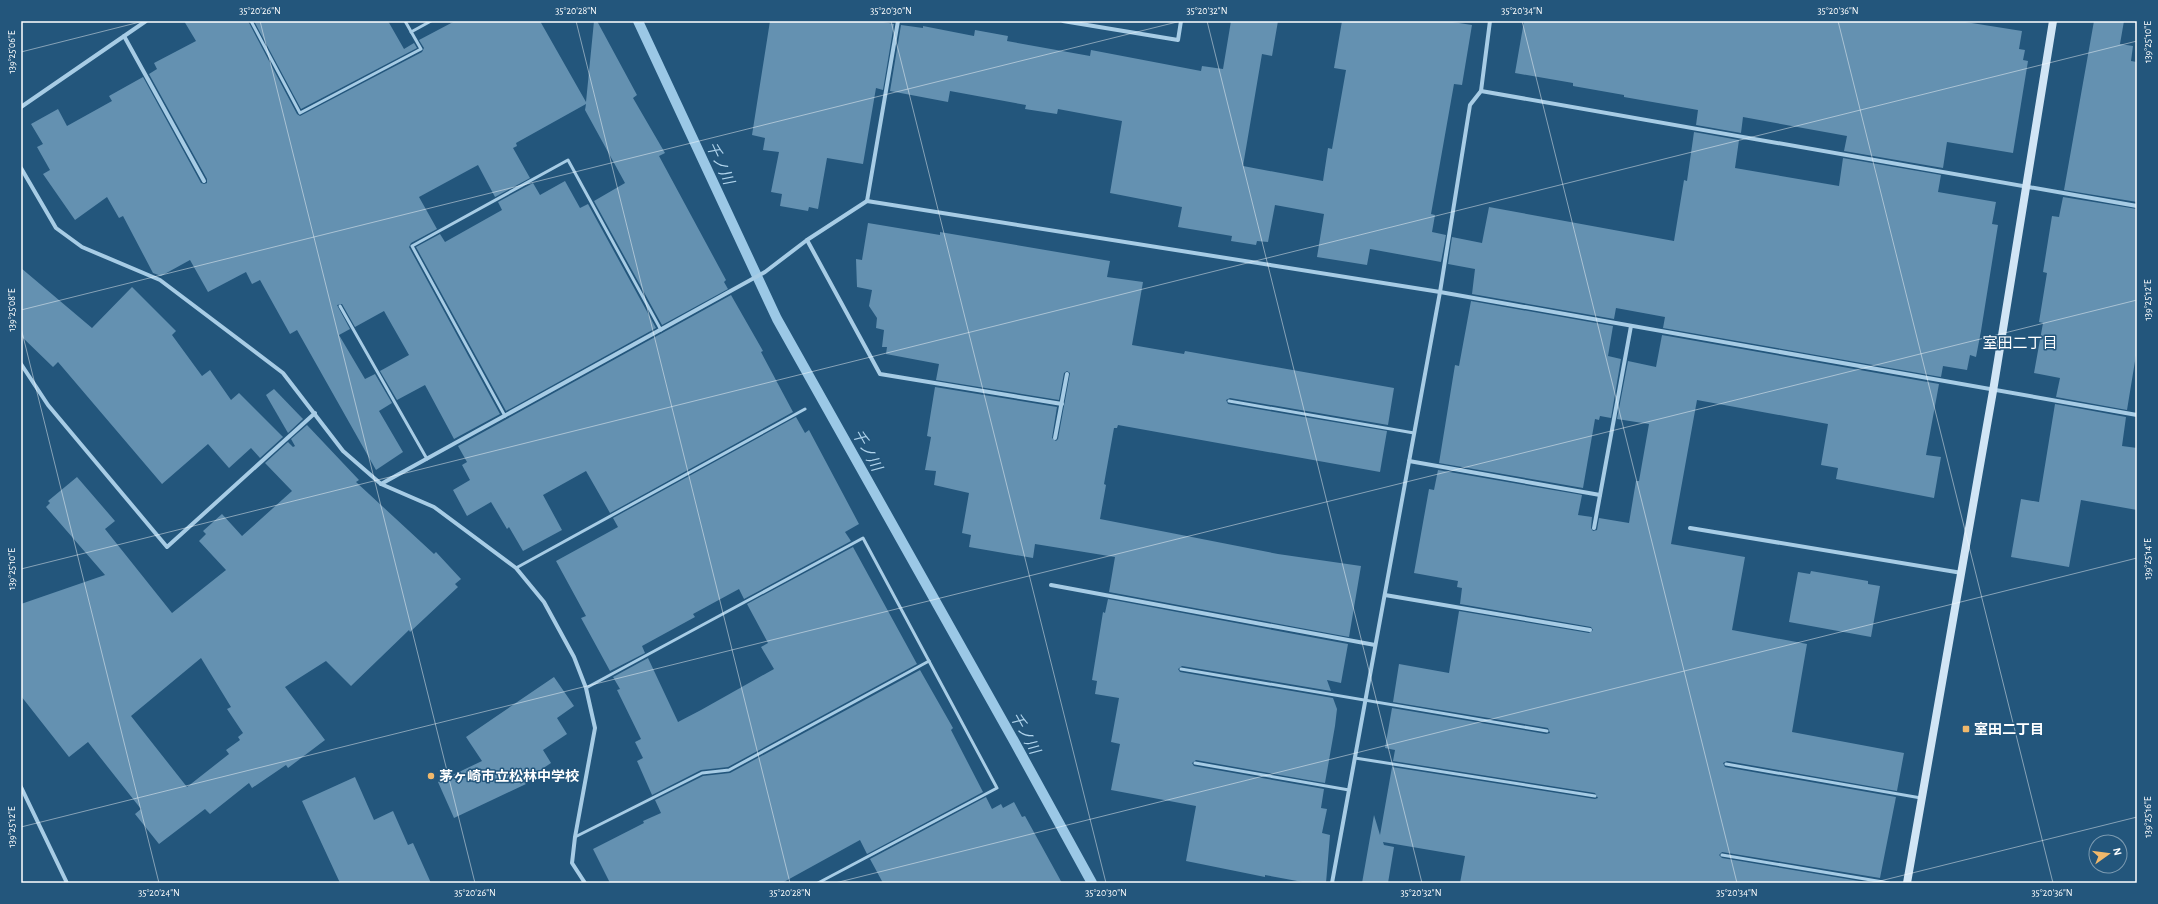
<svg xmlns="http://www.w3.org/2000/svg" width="2158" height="904" font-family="'Alegreya Sans','Noto Sans JP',sans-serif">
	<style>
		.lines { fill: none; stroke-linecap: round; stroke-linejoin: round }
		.stream { stroke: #9bc8e6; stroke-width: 10 }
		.building { fill: #6491b1; fill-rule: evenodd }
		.lane { stroke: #a7cce5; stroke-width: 3 }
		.street { stroke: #a7cce5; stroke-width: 4 }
		.secondary { stroke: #d1e5f5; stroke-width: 8 }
		.ticks { fill: none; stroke: #fff; stroke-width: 1; stroke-opacity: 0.45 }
		.poi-dot { fill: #f0b86b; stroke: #23567c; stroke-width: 1.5 }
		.labels { text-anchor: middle; stroke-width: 3; stroke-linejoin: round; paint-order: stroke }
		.poi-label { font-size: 14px; font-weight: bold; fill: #fff; stroke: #23567c; text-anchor: start }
		.water-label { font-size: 15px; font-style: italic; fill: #b2d5ed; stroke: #23567c }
		.neighbourhood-label { font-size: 15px; fill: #fff; stroke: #23567c }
		.neatline { fill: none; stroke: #fff; stroke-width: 1.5 }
		.ticks-label { font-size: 10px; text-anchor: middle; fill: #fff }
	</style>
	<rect width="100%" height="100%" fill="#23567c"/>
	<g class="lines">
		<polyline class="stream" points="638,21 777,319 1014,741 1092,883"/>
	</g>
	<g class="building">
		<polygon points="184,21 248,21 297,114 300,116 422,52 424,48 419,40 455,21 540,21 586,102 594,21 597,21 637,95 633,98 665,153 659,156 726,280 724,282 728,289 662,325 594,201 625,183 585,110 586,104 516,143 517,146 513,148 530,178 495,197 478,165 419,197 437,229 411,243 409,247 500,414 454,439 425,385 397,400 380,371 409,355 384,311 355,327 342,304 337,305 350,329 339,335 365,379 375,374 392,403 379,411 403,452 376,470 297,330 290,334 260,280 252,284 246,272 208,292 190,260 161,276 153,273 123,216 119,218 107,197 75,220 43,174 50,170 37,147 43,144 31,124 58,109 67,126 112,101 109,96 143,77 201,183 204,184 207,183 207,179 149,74 157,69 154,63 196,41"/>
		<polygon points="254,21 388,21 404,49 414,43 417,48 301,109"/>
		<polygon points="770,21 878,21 894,24 883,90 876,88 863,164 827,158 818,209 809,207 808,211 780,206 782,194 771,192 779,152 763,150 765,138 752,135"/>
		<polygon points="1231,21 1278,21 1272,56 1262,54 1243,166 1323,181 1328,148 1332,149 1346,70 1334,68 1342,21 1446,21 1472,25 1462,85 1454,84 1431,214 1435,215 1432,232 1446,235 1441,262 1370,249 1367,265 1317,257 1324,214 1275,205 1268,242 1257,241 1256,245 1231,241 1232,236 1178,227 1182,207 1110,193 1122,121 1058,109 1057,114 1025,109 1026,105 950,91 948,102 890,91 901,25 923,28 923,26 974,36 975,30 1008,36 1007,41 1090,56 1091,50 1201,71 1202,66 1223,69"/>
		<polygon points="1524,21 1959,21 2022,31 2019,49 2025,50 2023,60 2028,61 2013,153 1947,142 1943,168 1844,151 1847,136 1743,117 1741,133 1696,125 1698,110 1624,97 1624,95 1573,86 1573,83 1515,73"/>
		<polygon points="2094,21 2124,21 2120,44 2133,46 2131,61 2137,62 2137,202 2064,190"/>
		<polygon points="1694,132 1739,140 1735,168 1839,186 1843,158 1941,175 1938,192 1996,202 1992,224 1998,225 1981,331 1976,357 1970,355 1967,370 1943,366 1941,377 1663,328 1665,317 1616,308 1614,319 1472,294 1475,269 1448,264 1452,237 1482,243 1489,207 1674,241 1684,180 1687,181"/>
		<polygon points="565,181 580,208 588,204 656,328 506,411 416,247 440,234 445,242 502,210 498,202 533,183 540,195"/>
		<polygon points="2063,197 2137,209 2137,349 2127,410 2056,397 2060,378 2034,373 2043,323 2039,322 2047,273 2043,272 2052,216 2059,217"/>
		<polygon points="868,223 940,235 940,232 1110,261 1107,277 1143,282 1132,345 1184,354 1185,351 1394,388 1388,425 1230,398 1226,400 1228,404 1387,431 1380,472 1118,425 1117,428 1114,428 1104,484 1106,485 1100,519 1278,554 1361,566 1349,637 1109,592 1115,557 1035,544 1033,558 969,547 971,535 962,533 969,493 934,485 936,471 925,470 931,437 927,436 935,387 1057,407 1052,438 1056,441 1058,439 1070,373 1067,371 1064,373 1059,400 936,380 939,364 886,354 887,347 882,347 884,330 876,328 877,318 869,306 872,290 857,287 856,259 862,260"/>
		<polygon points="21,268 92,328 132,287 176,331 172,335 202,376 210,370 231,400 239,393 283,437 260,458 251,448 229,468 208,444 162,484 58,362 53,367 21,336"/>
		<polygon points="731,295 763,351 761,352 793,412 610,513 586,471 543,495 562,530 523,551 509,527 507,529 491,502 467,516 453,490 470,480 462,465 467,462 458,446"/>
		<polygon points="1471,301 1613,326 1608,356 1621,359 1611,418 1600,416 1599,420 1595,419 1583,488 1439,463 1455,365 1459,366"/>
		<polygon points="1662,335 1939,384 1926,455 1941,457 1934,498 1836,479 1838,468 1821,465 1828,424 1697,400 1671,544 1745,557 1732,630 1807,644 1792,732 1904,753 1897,791 1727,761 1723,763 1725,767 1896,797 1880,878 1722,852 1719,855 1722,858 1871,883 1460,883 1465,856 1383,842 1384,845 1394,847 1388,883 1362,883 1374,815 1380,835 1392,767 1595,799 1598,798 1595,793 1393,761 1395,750 1385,748 1392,708 1546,734 1550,733 1548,728 1393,702 1399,664 1449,673 1459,611 1589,633 1593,630 1591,627 1460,604 1462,588 1457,587 1458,581 1414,573 1429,489 1434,490 1438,470 1582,495 1578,515 1592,517 1591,528 1593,531 1597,530 1599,518 1629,523 1636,481 1639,481 1649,424 1617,419 1628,361 1656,367"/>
		<polygon points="274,389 303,419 288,433 266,395"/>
		<polygon points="2055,404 2126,417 2122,446 2137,448 2137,510 2081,500 2069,567 2011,557 2021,499 2039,502"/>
		<polygon points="796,417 805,433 809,430 859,524 845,532 851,541 744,599 739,589 693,614 695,617 642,646 645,653 610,671 581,618 586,616 556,561 618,527 613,518"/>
		<path d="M307 425 359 480 356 482 434 554 436 552 461 579 455 584 458 587 410 632 409 630 351 686 326 661 285 687 325 740 288 768 286 765 252 788 249 783 210 814 205 809 159 844 135 814 141 809 88 742 69 757 21 696V604L105 575 46 507 50 503 48 501 77 477 115 521 105 529 172 613 226 570 199 541 206 534 203 531 222 514 242 536 292 491 265 463 288 442 293 447 295 446 291 439ZM201 658 231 707 227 709 243 733 238 737 240 740 226 750 229 754 187 787 131 716Z"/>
		<polygon points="853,547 917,664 728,767 701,770 652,795 637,761 643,758 635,742 641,739 617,690 620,689 613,677 648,658 678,722 701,710 774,669 761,647 768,643 747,604"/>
		<polygon points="1811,571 1868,581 1868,584 1880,586 1871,637 1789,622 1798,572 1810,574"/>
		<polygon points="1108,599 1348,644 1341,683 1327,680 1331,691 1182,666 1178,669 1180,672 1333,698 1337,709 1335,726 1325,783 1196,760 1192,763 1194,766 1324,789 1321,808 1327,809 1322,833 1330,835 1326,883 1308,883 1265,875 1265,877 1186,861 1196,806 1111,790 1120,744 1111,742 1119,698 1095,694 1097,681 1092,680 1103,612 1105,613"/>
		<polygon points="920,670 953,728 951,730 983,792 867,854 860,840 782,883 610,883 593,849 644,823 643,821 661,813 655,800 703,776 730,773"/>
		<polygon points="554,677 574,706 557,718 567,734 543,750 551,763 524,781 526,784 454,818 438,782 482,761 466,737"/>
		<polygon points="355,777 374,820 393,811 408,845 413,843 431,883 340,883 302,801"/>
		<polygon points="986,797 992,809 1001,804 1003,808 1014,802 1022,817 1025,816 1062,883 883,883 870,859"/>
	</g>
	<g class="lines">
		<g class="lane">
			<polyline points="251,21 300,113 421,49 405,21"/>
			<polyline points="411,32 431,21"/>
			<polyline points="340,306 427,459"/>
			<polyline points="1229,401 1414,433"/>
			<polyline points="505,416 412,246 568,160 661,330"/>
			<polyline points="516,568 805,409"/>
			<polyline points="1181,669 1547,731"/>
			<polyline points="586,688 863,538 997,788 818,883"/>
			<polyline points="1355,758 1595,796"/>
			<polyline points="1195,763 1349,790"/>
			<polyline points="1726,764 1921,798"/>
			<polyline points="575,837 702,773 729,770 929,661"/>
			<polyline points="1722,855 1889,883"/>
		</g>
		<g class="street">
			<polyline points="1063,21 1178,40 1181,21"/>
			<polyline points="124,36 204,181"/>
			<polyline points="1481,91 2137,206"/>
			<polyline points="21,107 146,21"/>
			<polyline points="21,168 56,228 82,247 160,280 283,373 343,451 381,484 434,507 516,568 544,602 574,657 586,688 595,728 575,837 572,863 585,883"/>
			<polyline points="867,201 898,21"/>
			<polyline points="807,240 880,374 1062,404"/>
			<polyline points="21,364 48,405 167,547 315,413"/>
			<polyline points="1055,438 1067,374"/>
			<polyline points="1409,461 1600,495"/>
			<polyline points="381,484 765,272 807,240 867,201 1440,292 2137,415"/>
			<polyline points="1594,528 1631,326"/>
			<polyline points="1690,528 1962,573"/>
			<polyline points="1051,585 1375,645"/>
			<polyline points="1385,595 1590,630"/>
			<polyline points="21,787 67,883"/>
			<polyline points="1332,883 1440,292 1470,105 1481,91 1490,21"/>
		</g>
		<polyline class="secondary" points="1907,883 1993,391 2053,21"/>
	</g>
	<path class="ticks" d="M260 21 475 883M576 21 790 883M891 21 1106 883M1207 21 1422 883M1522 21 1737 883M1838 21 2053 883M21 52 144 21M21 310 1181 21M21 328 159 883M21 569 2137 41M21 827 2137 300M835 883 2137 558M1872 883 2137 817"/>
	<g class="poi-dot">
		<rect x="1962" y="725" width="8" height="8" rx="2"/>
		<circle cx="431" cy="776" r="4"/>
	</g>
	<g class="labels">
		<g class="poi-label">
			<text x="1974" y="734">室田二丁目</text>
			<text x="439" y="781">茅ヶ崎市立松林中学校</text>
		</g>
		<g class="water-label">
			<text transform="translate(720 163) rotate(65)" y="5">千ノ川</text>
			<text transform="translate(867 450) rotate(61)" y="5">千ノ川</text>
			<text transform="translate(1025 733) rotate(61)" y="5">千ノ川</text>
		</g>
		<g class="neighbourhood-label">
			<text x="2020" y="348">室田二丁目</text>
		</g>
	</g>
	<rect width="2158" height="904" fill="none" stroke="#23567c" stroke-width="44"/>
	<g transform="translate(2108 854) rotate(76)"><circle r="19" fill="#23567c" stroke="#7b9ab0"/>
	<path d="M0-3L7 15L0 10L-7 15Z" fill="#f0b86b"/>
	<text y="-6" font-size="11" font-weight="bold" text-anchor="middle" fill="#ffffff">N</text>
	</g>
	<rect x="22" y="22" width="2114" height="860" class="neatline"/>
	<g class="ticks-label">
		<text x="260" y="14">35°20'26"N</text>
		<text x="576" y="14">35°20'28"N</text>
		<text x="891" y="14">35°20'30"N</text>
		<text x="1207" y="14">35°20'32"N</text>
		<text x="1522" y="14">35°20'34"N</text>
		<text x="1838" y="14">35°20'36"N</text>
		<text transform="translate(2147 42) rotate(-90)" y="4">139°25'10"E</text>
		<text transform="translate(11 52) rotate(-90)" y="4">139°25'06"E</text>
		<text transform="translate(2147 300) rotate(-90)" y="4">139°25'12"E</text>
		<text transform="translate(11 310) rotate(-90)" y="4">139°25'08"E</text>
		<text transform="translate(2147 559) rotate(-90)" y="4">139°25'14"E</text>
		<text transform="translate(11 569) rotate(-90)" y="4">139°25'10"E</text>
		<text transform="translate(2147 817) rotate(-90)" y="4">139°25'16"E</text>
		<text transform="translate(11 827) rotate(-90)" y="4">139°25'12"E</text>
		<text x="159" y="896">35°20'24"N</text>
		<text x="475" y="896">35°20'26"N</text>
		<text x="790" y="896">35°20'28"N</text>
		<text x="1106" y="896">35°20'30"N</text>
		<text x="1421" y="896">35°20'32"N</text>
		<text x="1737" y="896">35°20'34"N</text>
		<text x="2052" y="896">35°20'36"N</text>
	</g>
</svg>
